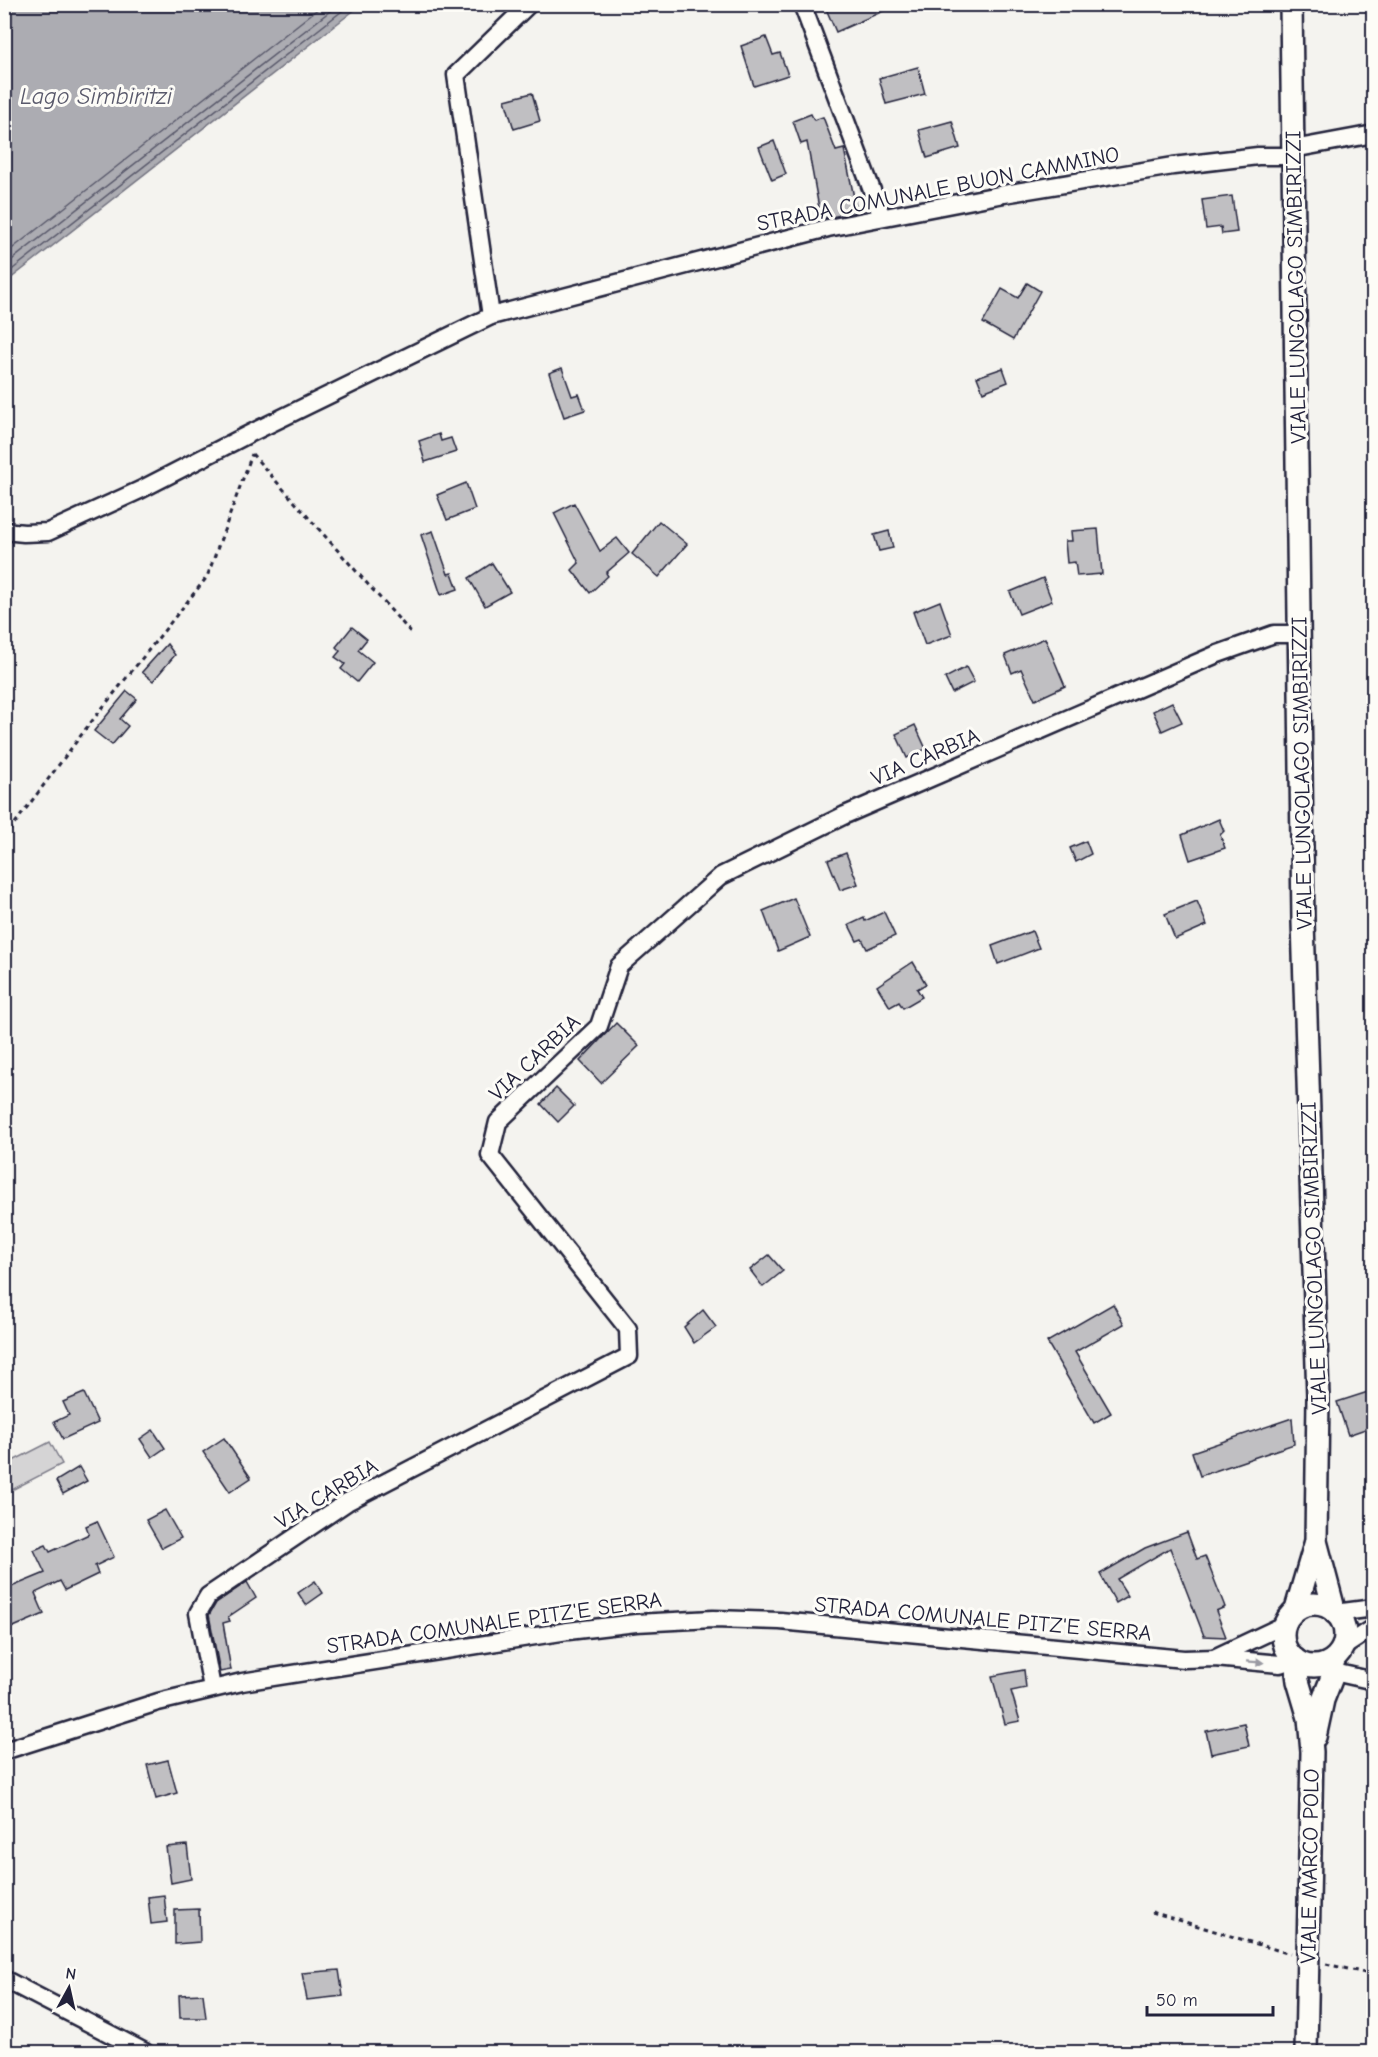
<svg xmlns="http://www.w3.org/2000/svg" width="1378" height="2057" font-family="'Comic Neue',sans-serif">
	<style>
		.green { fill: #d5d4d5; stroke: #7c7b88; stroke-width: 1.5 }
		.water { fill: #acacb2; stroke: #757582; stroke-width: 1.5 }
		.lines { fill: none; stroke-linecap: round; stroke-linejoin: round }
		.shore { stroke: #59596b; stroke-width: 1.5 }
		.building { fill: #c0bfc2; stroke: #22223b; stroke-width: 1.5 }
		.minor-casing { stroke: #22223b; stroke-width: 21 }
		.major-casing { stroke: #22223b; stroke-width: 26 }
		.path { stroke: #22223b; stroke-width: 3; stroke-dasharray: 4.5 4.5; stroke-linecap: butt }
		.minor { stroke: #fdfcf7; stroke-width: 16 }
		.major { stroke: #fdfcf7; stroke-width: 21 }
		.oneway { fill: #9a9aa2 }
		.labels { text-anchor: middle; stroke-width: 6; stroke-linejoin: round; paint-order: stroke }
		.street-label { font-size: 22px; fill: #22223b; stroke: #fdfcf7 }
		.water-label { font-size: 24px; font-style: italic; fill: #59596b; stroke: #fdfcf7 }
	</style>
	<rect width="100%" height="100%" fill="#f4f3ef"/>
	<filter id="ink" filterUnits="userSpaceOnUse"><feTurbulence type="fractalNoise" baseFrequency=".0167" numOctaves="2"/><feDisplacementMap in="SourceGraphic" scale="12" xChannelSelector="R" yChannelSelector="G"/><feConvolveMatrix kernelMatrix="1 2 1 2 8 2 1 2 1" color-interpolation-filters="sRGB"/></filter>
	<g filter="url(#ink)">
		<polygon class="green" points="50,1442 62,1464 8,1492 5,1485 5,1465"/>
		<polygon class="water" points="5,4 361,4 361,5 5,283"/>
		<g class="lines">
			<g class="shore">
				<polyline points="4,255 324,4"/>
				<polyline points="4,266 339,4"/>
				<polyline points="4,276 351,4"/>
			</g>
		</g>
		<g class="building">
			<polygon points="824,4 899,4 836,32"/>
			<polygon points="766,37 773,55 780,53 788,75 754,86 741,46"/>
			<polygon points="918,67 925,94 886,104 879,78"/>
			<polygon points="532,93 540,121 514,129 505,100"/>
			<polygon points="811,114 814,120 823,117 836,151 844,149 857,212 821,219 807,142 801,144 793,121"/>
			<polygon points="952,121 960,148 927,158 919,130"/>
			<polygon points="774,141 786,174 772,180 759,147"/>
			<polygon points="1232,196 1237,232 1222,234 1221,227 1206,229 1202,200"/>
			<polygon points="1027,283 1040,291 1013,340 983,323 1002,289 1018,298"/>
			<polygon points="562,368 572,396 579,394 585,410 564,417 549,373"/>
			<polygon points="1003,368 1008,382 983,392 977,377"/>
			<polygon points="439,434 441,441 451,438 456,452 425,462 419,441"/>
			<polygon points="466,483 475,509 447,520 437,495"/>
			<polygon points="574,503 600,551 617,538 629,553 606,573 608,576 590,593 572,570 579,563 554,513"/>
			<polygon points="659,521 687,544 659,577 632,554"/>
			<polygon points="1098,529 1102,574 1077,576 1075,562 1067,563 1065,541 1072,541 1071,531"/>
			<polygon points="433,531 448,574 452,573 458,589 441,595 421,535"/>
			<polygon points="889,531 893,548 879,551 874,535"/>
			<polygon points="492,563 510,592 485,606 469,578"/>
			<polygon points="1043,578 1052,601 1019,614 1010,592"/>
			<polygon points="940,601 952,635 925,645 913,612"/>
			<polygon points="352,627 367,639 358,650 373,662 357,682 341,669 345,664 335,657 340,651 336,647"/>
			<polygon points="1045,638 1065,686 1035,700 1021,669 1012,673 1005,655"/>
			<polygon points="167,644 175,655 153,681 142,672"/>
			<polygon points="966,667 974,682 952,693 945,678"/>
			<polygon points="127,691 137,699 120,719 128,726 112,745 94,731"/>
			<polygon points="1172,702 1182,722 1162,731 1153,711"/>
			<polygon points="915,725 926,749 907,758 896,734"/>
			<polygon points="1219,819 1224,831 1220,835 1225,848 1190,860 1182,835"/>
			<polygon points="1086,841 1091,854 1076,862 1070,848"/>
			<polygon points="846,853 858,884 840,890 828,860"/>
			<polygon points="794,898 810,937 778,951 763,911"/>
			<polygon points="1197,901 1207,925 1175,939 1165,914"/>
			<polygon points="884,912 895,936 867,949 862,939 857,941 849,925 864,918 865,921"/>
			<polygon points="1032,931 1039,948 998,964 992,946"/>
			<polygon points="913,962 926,984 917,989 922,997 903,1008 899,1002 890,1007 877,986"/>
			<polygon points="616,1023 639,1046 601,1083 580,1061"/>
			<polygon points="556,1088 574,1106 558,1122 541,1104"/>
			<polygon points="769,1255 783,1271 763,1287 750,1270"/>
			<polygon points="1113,1304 1124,1324 1075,1352 1111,1413 1094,1423 1047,1342"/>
			<polygon points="703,1310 716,1327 694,1343 684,1327"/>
			<polygon points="1374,1390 1374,1426 1348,1435 1337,1402"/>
			<polygon points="84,1393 98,1423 63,1439 54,1422 69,1415 63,1402"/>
			<polygon points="1292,1418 1294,1444 1200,1476 1192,1452"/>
			<polygon points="153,1430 165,1448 152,1457 140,1439"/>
			<polygon points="224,1438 251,1478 230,1492 203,1452"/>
			<polygon points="79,1467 87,1481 63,1494 56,1481"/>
			<polygon points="165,1510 181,1538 162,1548 146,1520"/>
			<polygon points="97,1521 114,1557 95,1566 98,1574 65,1590 60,1581 35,1593 44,1614 4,1631 4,1590 45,1573 34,1550 46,1545 50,1552 89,1534 86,1526"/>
			<polygon points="1187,1532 1197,1559 1205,1556 1225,1607 1216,1611 1226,1637 1204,1636 1170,1548 1117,1579 1128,1596 1116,1603 1100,1574 1145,1548"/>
			<polygon points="315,1581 323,1593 306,1605 298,1593"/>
			<polygon points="247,1582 256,1598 228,1617 230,1621 223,1623 231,1670 220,1672 209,1615 216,1603"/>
			<polygon points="1024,1670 1026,1688 1011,1691 1020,1721 1005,1724 992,1676"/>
			<polygon points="1244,1723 1249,1746 1211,1754 1206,1731"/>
			<polygon points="168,1760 177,1793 156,1799 147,1765"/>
			<polygon points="187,1845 191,1879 171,1883 166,1847"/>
			<polygon points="164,1895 167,1922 151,1924 148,1897"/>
			<polygon points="199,1909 200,1942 175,1944 175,1910"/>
			<polygon points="339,1970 343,1996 307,2000 302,1973"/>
			<polygon points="203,1994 206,2018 180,2018 179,1995"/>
		</g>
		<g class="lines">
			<g class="minor-casing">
				<g id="minor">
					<polyline points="802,4 882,217"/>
					<polyline points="1293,149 1374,134"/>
					<polyline points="491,316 456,75 529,4"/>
					<polyline points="4,531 24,533 48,532 140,490 247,435 491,316 828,228 1004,194 1173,166 1258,156 1294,156"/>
					<polyline points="1335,1613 1374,1608"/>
					<polyline points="1342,1648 1374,1627"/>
					<polyline points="1337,1656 1334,1672 1374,1681"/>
					<polyline points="1216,1657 1284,1625"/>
					<polyline points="212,1688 198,1613 208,1596 347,1502 629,1356 628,1329 490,1155 498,1122 599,1026 619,966 721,876 845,815 1215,655 1274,634 1300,634"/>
					<polyline points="4,1751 158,1702 242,1682 568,1631 636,1623 713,1619 780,1621 1184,1659 1215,1658 1280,1664 1295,1659"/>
					<polyline points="4,1979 145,2052"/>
				</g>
			</g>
			<g class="major-casing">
				<g id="major">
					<polyline points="1291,4 1303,922 1318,1398 1316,1541 1296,1609"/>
					<polyline points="1316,1541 1335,1613"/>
					<circle cx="1314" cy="1635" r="31"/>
					<polyline points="1295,1659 1298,1681 1309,1718 1312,1752 1306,2052"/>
					<polyline points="1315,1737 1323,1700 1334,1672"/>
				</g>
			</g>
			<g class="path">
				<polyline points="252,454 413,635"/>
				<polyline points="4,838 88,726 207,577 252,454"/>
				<polyline points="1152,1912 1290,1954"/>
				<polyline points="1326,1964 1374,1975"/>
			</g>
			<use href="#minor" class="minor"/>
			<use href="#major" class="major"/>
		</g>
		<defs><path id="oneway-solid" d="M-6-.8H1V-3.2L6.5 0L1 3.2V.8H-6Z" transform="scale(1.5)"/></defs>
		<use class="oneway" href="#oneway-solid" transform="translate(1255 1662) rotate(4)"/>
	</g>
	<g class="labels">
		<g class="street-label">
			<text transform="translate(938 188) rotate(-11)" y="8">STRADA COMUNALE BUON CAMMINO</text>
			<text transform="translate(1295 287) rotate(-91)" y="8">VIALE LUNGOLAGO SIMBIRIZZI</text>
			<text transform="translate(925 756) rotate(-23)" y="8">VIA CARBIA</text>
			<text transform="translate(1301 773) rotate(-91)" y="8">VIALE LUNGOLAGO SIMBIRIZZI</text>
			<text transform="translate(534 1057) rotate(-43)" y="8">VIA CARBIA</text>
			<text transform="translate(1313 1258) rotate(-92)" y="8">VIALE LUNGOLAGO SIMBIRIZZI</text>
			<text transform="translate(326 1493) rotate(-31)" y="8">VIA CARBIA</text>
			<text transform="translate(983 1618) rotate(5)" y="8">STRADA COMUNALE PITZ'E SERRA</text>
			<text transform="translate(494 1622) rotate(-8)" y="8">STRADA COMUNALE PITZ'E SERRA</text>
			<text transform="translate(1309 1866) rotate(-89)" y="8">VIALE MARCO POLO</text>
		</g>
		<g class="water-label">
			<text x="96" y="104">Lago Simbiritzi</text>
		</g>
	</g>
	<rect width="1378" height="2057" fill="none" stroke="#fdfcf7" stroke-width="24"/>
	<rect x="12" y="12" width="1354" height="2033" fill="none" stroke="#22223b" stroke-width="2" filter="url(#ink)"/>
	<g transform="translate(69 1988) rotate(8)" stroke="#fdfcf7" stroke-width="4.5" paint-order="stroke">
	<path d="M0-4.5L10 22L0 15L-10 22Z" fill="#22223b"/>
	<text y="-9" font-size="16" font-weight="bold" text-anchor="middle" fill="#22223b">N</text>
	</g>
	<path d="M1147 2006v9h126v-9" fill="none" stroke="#22223b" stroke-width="3"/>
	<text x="1156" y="2006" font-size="18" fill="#22223b" stroke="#fdfcf7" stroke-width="4.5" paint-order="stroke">50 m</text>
</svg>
